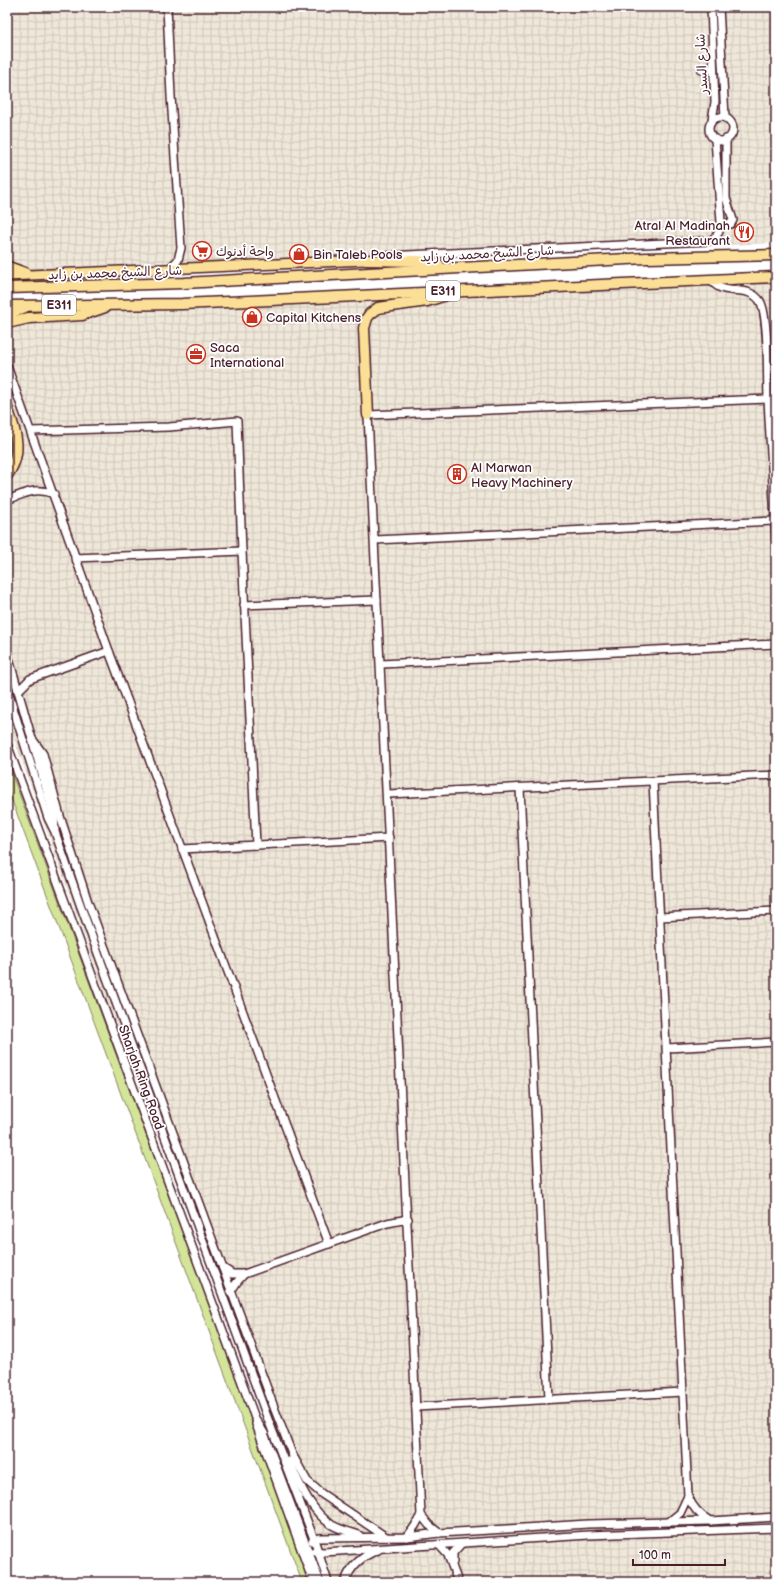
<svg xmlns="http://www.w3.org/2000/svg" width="783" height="1589" font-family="'Balsamiq Sans','Playpen Sans Arabic',sans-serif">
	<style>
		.industrial { fill: url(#industrial-grid) }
		.grass { fill: #d2e599; stroke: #8e8262 }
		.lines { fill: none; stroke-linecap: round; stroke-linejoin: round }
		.minor-casing { stroke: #4a1f2b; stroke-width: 10 }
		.major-casing { stroke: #4a1f2b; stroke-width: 12 }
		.highway-casing { stroke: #4a1f2b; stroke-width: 13 }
		.minor { stroke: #fff; stroke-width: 7 }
		.major { stroke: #fbdf96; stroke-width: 9 }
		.highway { stroke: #fbdf96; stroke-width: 10 }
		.labels { text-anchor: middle; stroke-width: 3.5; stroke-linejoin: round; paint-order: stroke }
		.shield { fill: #fff; stroke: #80626b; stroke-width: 1 }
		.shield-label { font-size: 12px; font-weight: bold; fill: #4a1f2b }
		.street-label { font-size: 13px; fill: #4a1f2b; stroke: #fff }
		.poi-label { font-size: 13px; fill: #4a1f2b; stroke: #fff; text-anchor: start }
	</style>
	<defs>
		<pattern id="industrial-grid" width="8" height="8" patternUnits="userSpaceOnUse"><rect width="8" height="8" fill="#efe7d9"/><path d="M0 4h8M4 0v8" fill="none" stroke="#cec6ba"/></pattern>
	</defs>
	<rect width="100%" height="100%" fill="#fff"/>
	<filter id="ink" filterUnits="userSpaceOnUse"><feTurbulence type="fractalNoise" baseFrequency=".025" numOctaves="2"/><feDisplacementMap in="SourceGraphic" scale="8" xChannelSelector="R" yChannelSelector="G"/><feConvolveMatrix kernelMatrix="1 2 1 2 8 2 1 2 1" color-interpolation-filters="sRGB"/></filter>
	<g filter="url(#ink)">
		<g class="industrial">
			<polygon points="7,7 776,7 776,243 7,272"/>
			<polygon points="776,278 776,1522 355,1543 776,1529 776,1582 326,1582 103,988 7,720 7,316"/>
		</g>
		<polygon class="grass" points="7,761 290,1522 312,1582 302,1582 7,787"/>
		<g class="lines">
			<g class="minor-casing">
				<g id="minor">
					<polyline points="167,7 171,96 181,248 178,260 169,269"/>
					<polyline points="711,7 715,102 712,120"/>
					<polyline points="719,7 725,117"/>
					<polyline points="702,70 713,69"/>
					<circle cx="721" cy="129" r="12"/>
					<polyline points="721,222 727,224 731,224 733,220 726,198 726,139"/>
					<path d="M385 256 709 241C718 237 720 231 721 222L715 139"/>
					<path d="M709 279C713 283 716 286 721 288 735 293 750 287 760 301 769 316 767 377 768 397 770 445 774 492 776 540"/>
					<polyline points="7,366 109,651 329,1244"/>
					<polyline points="31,431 169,427 237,421 242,551 256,845"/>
					<path d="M7 500C24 494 36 486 54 494"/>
					<polyline points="375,540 775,521"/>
					<polyline points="75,558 242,551"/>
					<polyline points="244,605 377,600"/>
					<polyline points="7,652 54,816 55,830"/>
					<polyline points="381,664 776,644"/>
					<polyline points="7,689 48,818 55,832 80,904 266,1414 314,1539 328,1582"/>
					<polyline points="18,691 30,679 109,651"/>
					<polyline points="33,740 43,754 60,816 88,902 275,1410 292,1454 307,1481 322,1494 386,1537"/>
					<polyline points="7,744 255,1418 264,1433 320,1582"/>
					<path d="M653 781 688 1496C692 1507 699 1515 710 1521"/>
					<polyline points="520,788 549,1399"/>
					<polyline points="388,794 776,775"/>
					<polyline points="182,849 389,838"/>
					<polyline points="660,917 776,911"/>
					<polyline points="667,1048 776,1042"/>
					<polyline points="223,1268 232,1274 244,1274 387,1223 408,1219"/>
					<polyline points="231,1291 237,1282 244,1274"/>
					<polyline points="416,1407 683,1392"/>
					<polyline points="256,1424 313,1582"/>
					<path d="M289 1461C299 1483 311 1512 332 1525 341 1530 350 1532 359 1535"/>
					<polyline points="421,1515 429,1525 439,1533"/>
					<polyline points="670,1521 680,1513 688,1496"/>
					<polyline points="407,1537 415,1526 421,1515 368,415 768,399"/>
					<polyline points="312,1541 319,1538 407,1537 439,1533 588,1524 710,1521 776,1517"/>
					<polyline points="439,1545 448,1555 458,1582"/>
					<polyline points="315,1551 323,1552 589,1535 776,1528"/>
					<polyline points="453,1562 453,1553 461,1544"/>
					<path d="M345 1582C350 1566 362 1556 378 1550"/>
				</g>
			</g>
			<g class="major-casing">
				<g id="major">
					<polyline points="7,266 26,273"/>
					<polyline points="7,276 366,260"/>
				</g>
			</g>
			<g class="highway-casing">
				<g id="highway">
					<polyline points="366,260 419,261 439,265"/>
					<polyline points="7,288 184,283 646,258 776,255"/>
					<polyline points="7,306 182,304 776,277"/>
					<polyline points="7,314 25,307"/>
					<polyline points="7,323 29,318 82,315 105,307"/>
					<path d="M7 408C16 431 23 454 7 475"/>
					<polyline points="368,415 364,328 367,318 370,314 378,308 427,301 449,294"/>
				</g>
			</g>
			<use href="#minor" class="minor"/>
			<use href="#major" class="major"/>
			<use href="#highway" class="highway"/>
		</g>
	</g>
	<defs>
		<g id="restaurant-ring" transform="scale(1)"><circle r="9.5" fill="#fff" stroke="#c8321e" stroke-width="1.5"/><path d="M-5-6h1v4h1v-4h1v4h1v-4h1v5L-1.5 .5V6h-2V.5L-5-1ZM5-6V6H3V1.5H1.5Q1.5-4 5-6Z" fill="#c8321e"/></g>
		<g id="supermarket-ring" transform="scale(1)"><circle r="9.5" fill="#fff" stroke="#c8321e" stroke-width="1.5"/><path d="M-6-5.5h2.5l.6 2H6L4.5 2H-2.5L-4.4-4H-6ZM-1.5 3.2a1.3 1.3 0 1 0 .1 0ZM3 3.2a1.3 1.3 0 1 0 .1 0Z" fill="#c8321e"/></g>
		<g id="shop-ring" transform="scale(1)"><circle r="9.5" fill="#fff" stroke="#c8321e" stroke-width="1.5"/><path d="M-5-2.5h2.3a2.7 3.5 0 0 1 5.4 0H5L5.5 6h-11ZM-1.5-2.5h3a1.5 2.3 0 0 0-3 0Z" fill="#c8321e"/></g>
		<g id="office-ring" transform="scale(1)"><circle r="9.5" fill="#fff" stroke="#c8321e" stroke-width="1.5"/><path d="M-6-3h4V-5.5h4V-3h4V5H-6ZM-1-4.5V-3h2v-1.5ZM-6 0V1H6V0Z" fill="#c8321e"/></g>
		<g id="building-ring" transform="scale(1)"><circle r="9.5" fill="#fff" stroke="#c8321e" stroke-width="1.5"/><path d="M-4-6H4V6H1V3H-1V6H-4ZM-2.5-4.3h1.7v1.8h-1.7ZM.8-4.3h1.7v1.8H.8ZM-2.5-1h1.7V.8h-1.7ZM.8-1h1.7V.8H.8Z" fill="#c8321e"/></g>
	</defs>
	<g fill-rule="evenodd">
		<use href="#restaurant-ring" x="744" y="232"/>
		<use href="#supermarket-ring" x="202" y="251"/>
		<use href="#shop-ring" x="299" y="254"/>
		<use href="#shop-ring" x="252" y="317"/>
		<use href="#office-ring" x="196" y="354"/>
		<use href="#building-ring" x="457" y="474"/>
	</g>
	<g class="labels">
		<g class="shield">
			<rect x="426" y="281" width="34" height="20" rx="3"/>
			<rect x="42" y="295" width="34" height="20" rx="3"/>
		</g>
		<g class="shield-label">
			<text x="443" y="295">E311</text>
			<text x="59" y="309">E311</text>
		</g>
		<g class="street-label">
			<text transform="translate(701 64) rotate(-93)" y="5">شارع السدر</text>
			<text transform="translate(487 253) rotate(-3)" y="5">شارع الشيخ محمد بن زايد</text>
			<text transform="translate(115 272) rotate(-2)" y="5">شارع الشيخ محمد بن زايد</text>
			<text transform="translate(142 1077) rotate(70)" y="5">Sharjah Ring Road</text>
		</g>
		<g class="poi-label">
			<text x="730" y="230" text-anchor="end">Atral Al Madinah<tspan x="730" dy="15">Restaurant</tspan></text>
			<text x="216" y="256">واحة أدنوك</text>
			<text x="313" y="259">Bin Taleb Pools</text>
			<text x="266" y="322">Capital Kitchens</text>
			<text x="210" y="352">Saca<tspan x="210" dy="15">International</tspan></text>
			<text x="471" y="472">Al Marwan<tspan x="471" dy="15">Heavy Machinery</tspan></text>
		</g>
	</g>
	<rect width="783" height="1589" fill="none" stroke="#fff" stroke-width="24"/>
	<rect x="12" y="12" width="759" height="1565" fill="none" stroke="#4a1f2b" stroke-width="1.5" filter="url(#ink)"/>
	<path d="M633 1559v6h92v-6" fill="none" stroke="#4a1f2b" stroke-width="2"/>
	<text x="639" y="1559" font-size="12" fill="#4a1f2b" stroke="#ffffff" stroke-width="3" paint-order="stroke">100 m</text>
</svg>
